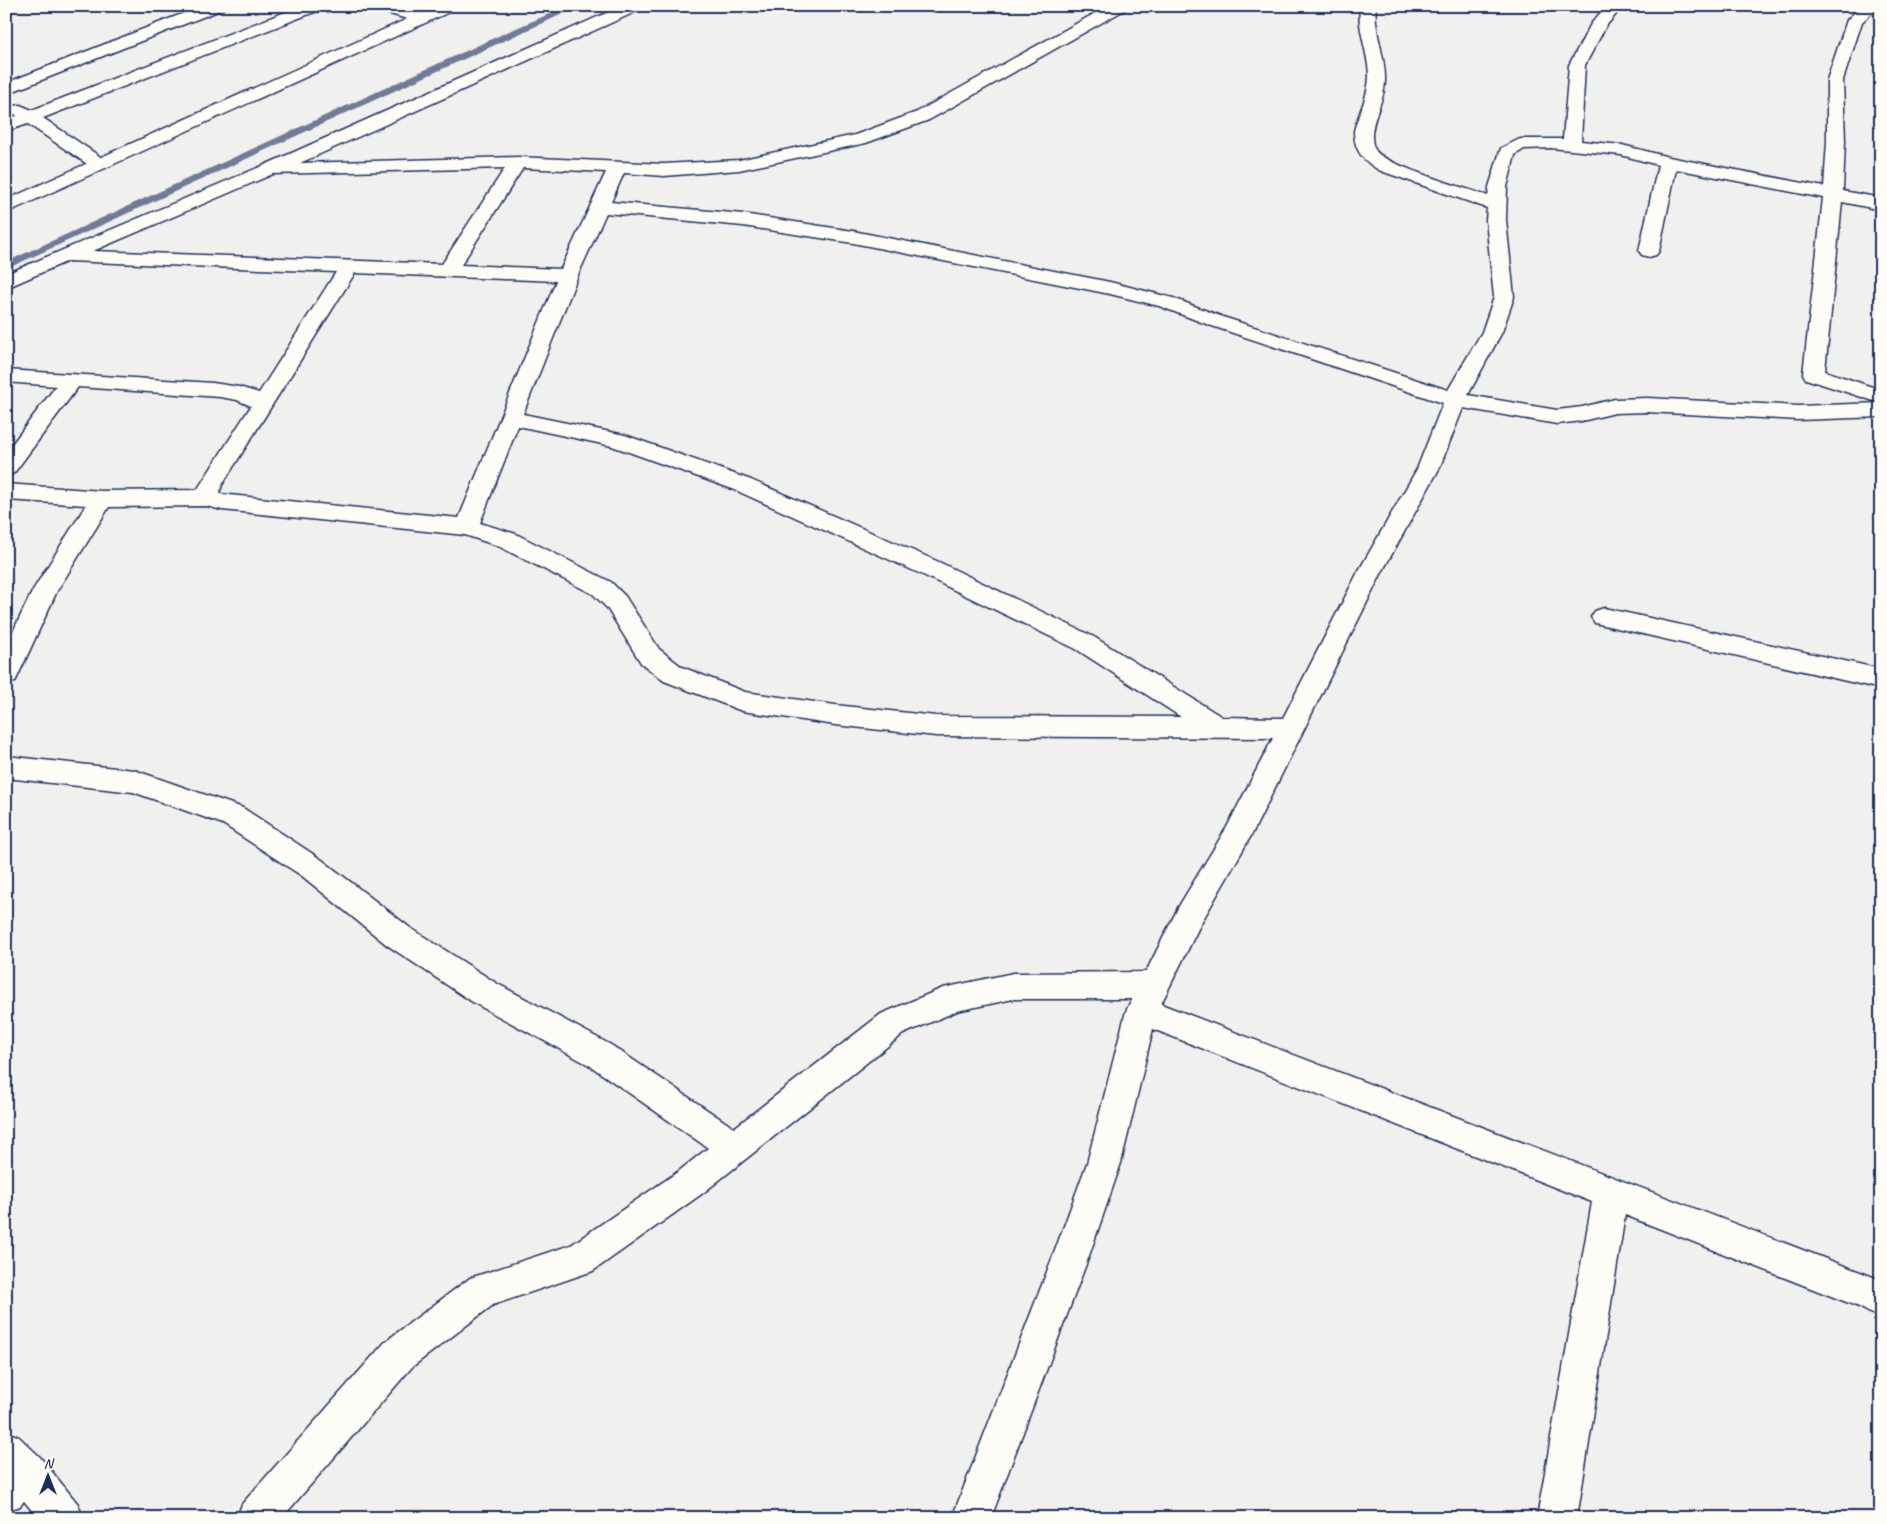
<svg xmlns="http://www.w3.org/2000/svg" width="1887" height="1524" font-family="Caveat,sans-serif">
	<style>
		.lines { fill: none; stroke-linecap: round; stroke-linejoin: round }
		.stream { fill: #6f7b97; fill-rule: evenodd }
		.street-casing { stroke: #1b2f5e; stroke-width: 3 }
		.secondary-casing { stroke: #1b2f5e; stroke-width: 3 }
		.street { fill: #fdfcf7; fill-rule: evenodd }
		.secondary { fill: #fdfcf7; fill-rule: evenodd }
	</style>
	<rect width="100%" height="100%" fill="#f0f0ee"/>
	<filter id="ink" filterUnits="userSpaceOnUse"><feTurbulence type="fractalNoise" baseFrequency=".02" numOctaves="2"/><feDisplacementMap in="SourceGraphic" scale="10" xChannelSelector="R" yChannelSelector="G"/><feConvolveMatrix kernelMatrix="1 2 1 2 8 2 1 2 1" color-interpolation-filters="sRGB"/></filter>
	<g filter="url(#ink)">
		<g class="lines">
			<polygon class="stream" points="568,6 580,6 6,269 6,262 507,32"/>
			<g class="street-casing">
				<g id="street">
					<polygon points="202,6 225,6 223,9 6,94 6,83"/>
					<polygon points="301,6 324,6 322,9 43,118 105,160 108,164 105,168 99,169 93,168 28,124 6,131 6,120 17,116 11,110 14,106 20,105 32,110"/>
					<polygon points="371,6 397,6 427,15 429,18 427,21 421,23 373,9"/>
					<path d="M622 6H644L642 9 300 163 518 157 664 164 739 160 855 135 917 112 1108 6H1128L1126 9 929 120 866 143 739 170 664 176 624 173 611 202 743 214 853 231 1110 282 1173 298 1223 317 1448 390 1482 332 1494 297 1486 220 1487 208 1381 171C1364 162 1354 151 1354 131 1359 112 1369 95 1369 75 1368 51 1357 30 1360 6H1376C1373 32 1386 55 1385 81 1385 100 1372 117 1372 136 1372 141 1373 147 1376 151 1387 166 1467 188 1488 196L1489 187 1501 148 1520 139H1563L1569 65 1591 24 1606 6H1623L1606 26 1585 65 1581 141 1622 145 1669 157 1824 187 1827 141V80L1847 20 1861 6H1879L1862 22 1843 80 1845 141 1843 191 1881 198V210L1842 202 1825 371 1881 390V417L1798 420 1647 412 1615 413 1582 421 1557 424 1463 408 1439 469 1382 572 1252 834 1201 923 1161 1004 1881 1280V1319L1859 1307 1625 1215 1577 1518H1537L1592 1202 1153 1029 1121 1163 1089 1256 991 1518H952L1053 1256 1087 1163 1126 1011 1132 999H1013L957 1011 903 1034 703 1193 593 1271 493 1305 412 1367 282 1518H237L242 1504 386 1341 470 1278 571 1245 679 1171 708 1148 589 1065 474 1003 387 945 302 876 223 824 133 792 6 778V756L134 770 243 808 322 860 409 927 496 983 611 1045 734 1128 881 1014 943 988 1013 973 1146 972 1179 906 1227 827 1273 738 936 736 835 725 742 711 664 681 641 663 607 608 593 594 498 546 465 535 222 510 206 506 109 507 57 591 15 682 6 684V646L33 590 86 505 6 500V484L102 491 197 490 251 406 237 400 220 397 78 387 14 473 6 475V452L56 386 6 382V370L213 383 239 387 259 393 336 272 68 261 6 288V274L267 164ZM1551 148 1621 155 1658 165 1639 251 1642 255 1649 257 1656 255 1659 251 1676 169 1823 198 1803 374 1806 379 1880 403 1798 406 1647 398 1615 399 1582 407 1557 410 1468 395 1502 332 1514 297 1506 220 1507 187 1515 155 1524 149ZM505 168 442 264 93 251 273 174ZM523 168 606 172 561 269 461 265ZM606 213 743 226 853 243 1110 294 1159 306 1209 325 1443 403 1417 469 1358 572 1283 718 1222 717 1094 637 939 562 751 480 625 435 523 414 578 275ZM355 273 556 281 459 518 219 494 222 485ZM518 426 612 446 735 490 921 574 1076 649 1181 717 936 716 835 705 745 692 682 667 659 649 625 596 611 582 516 534 480 523Z"/>
					<polygon points="1604,608 1881,669 1881,689 1595,623 1591,617 1595,611"/>
					<polygon points="6,1431 19,1437 40,1457 78,1504 83,1518 38,1518 24,1501 20,1506 6,1511"/>
				</g>
			</g>
			<g class="secondary-casing">
				<polygon id="secondary" points="436,6 458,6 456,9 6,213 6,200"/>
			</g>
			<use href="#street" class="street"/>
			<use href="#secondary" class="secondary"/>
		</g>
	</g>
	<rect width="1887" height="1524" fill="none" stroke="#fdfcf7" stroke-width="25"/>
	<rect x="12" y="12" width="1862" height="1499" fill="none" stroke="#1b2f5e" stroke-width="2" filter="url(#ink)"/>
	<g transform="translate(48 1476)" stroke="#fdfcf7" stroke-width="4" paint-order="stroke">
	<path d="M0-4L9 19L0 12L-9 19Z" fill="#1b2f5e"/>
	<text y="-8" font-size="14" font-weight="bold" text-anchor="middle" fill="#1b2f5e">N</text>
	</g>
</svg>
